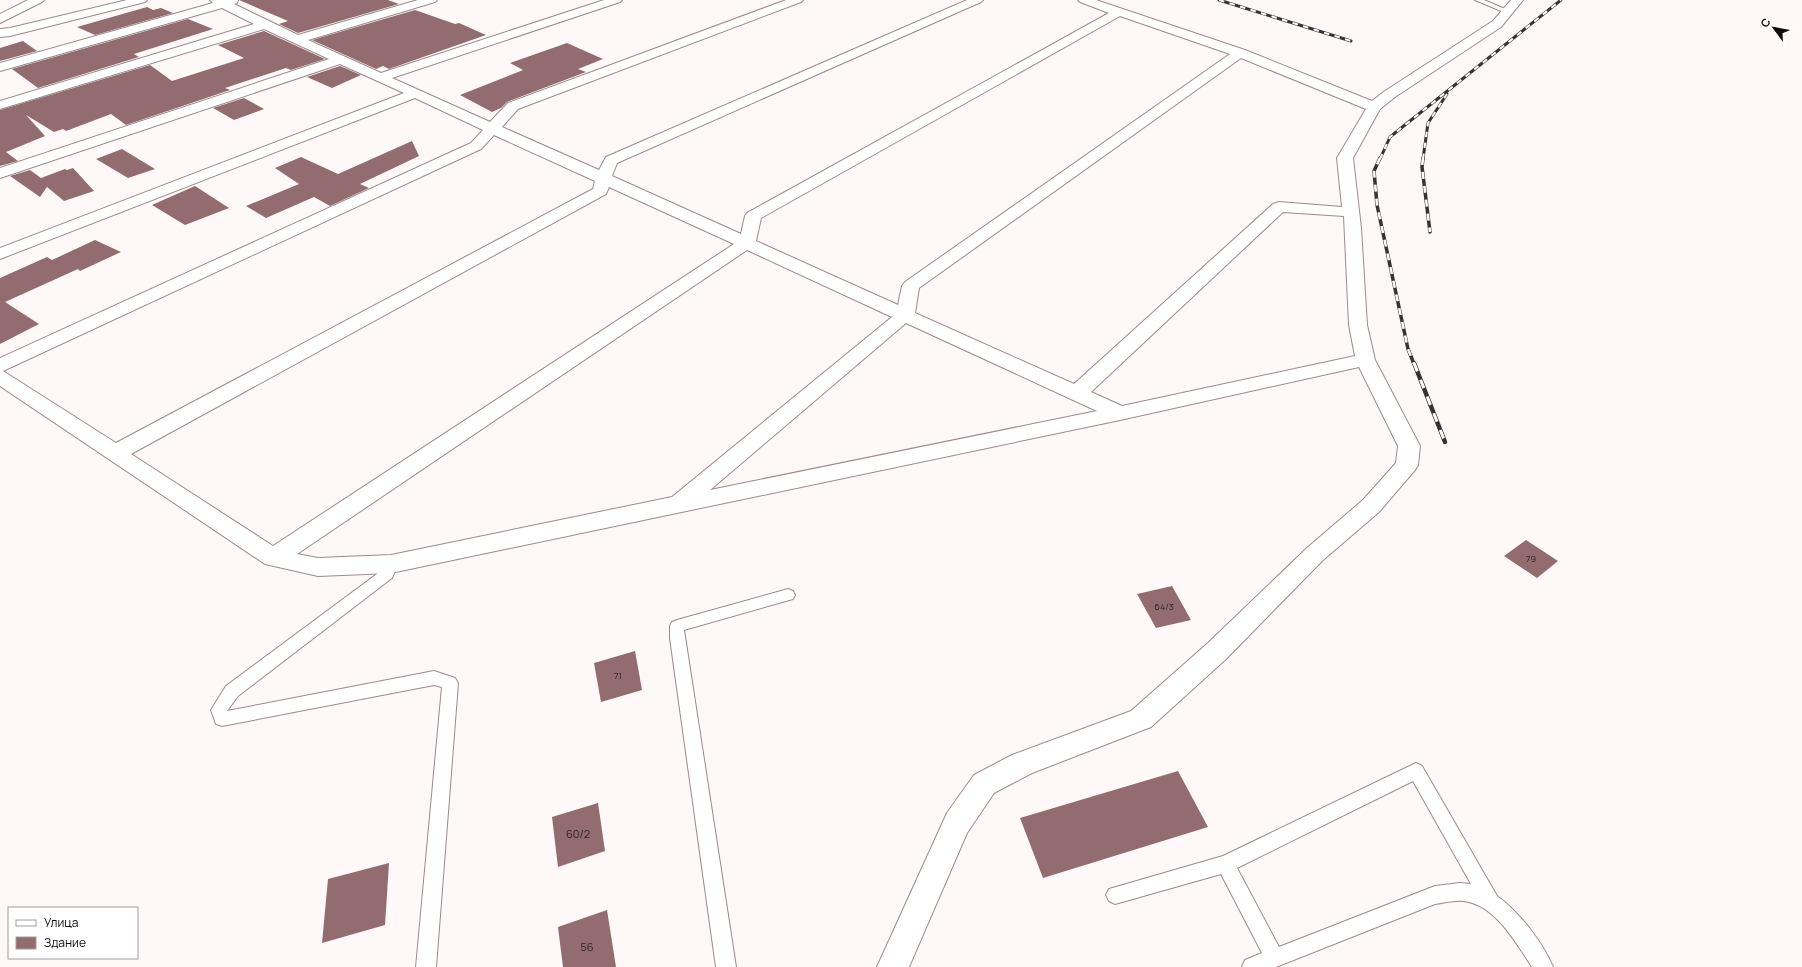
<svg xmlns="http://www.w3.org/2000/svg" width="1802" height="967" font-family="Manrope,sans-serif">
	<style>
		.building { fill: #926c6f }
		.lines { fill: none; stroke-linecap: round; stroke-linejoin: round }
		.lane-casing { stroke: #9a8b8c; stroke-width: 2 }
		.street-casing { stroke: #9a8b8c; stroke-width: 2 }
		.lane { fill: #fff; fill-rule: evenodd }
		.street { fill: #fff; fill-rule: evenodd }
		.rail-far2-casing { stroke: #383333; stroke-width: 3 }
		.rail-far1-casing { stroke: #383333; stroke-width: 3.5 }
		.rail-casing { stroke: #383333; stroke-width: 4.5 }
		.rail-far2 { stroke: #fff; stroke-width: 2; stroke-dasharray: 5.5; stroke-linecap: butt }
		.rail-far1 { stroke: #fff; stroke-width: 2.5; stroke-dasharray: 7; stroke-linecap: butt }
		.rail { stroke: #fff; stroke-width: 3; stroke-dasharray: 9; stroke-linecap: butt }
		.labels { text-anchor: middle; stroke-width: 3; stroke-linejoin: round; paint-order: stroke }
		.number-label { font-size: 9px; fill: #312425 }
		.near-number-label { font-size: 11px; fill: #312425 }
	</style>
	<rect width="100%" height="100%" fill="#fff8f8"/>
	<g class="building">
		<polygon points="239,0 388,0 399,4 298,33 279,24 288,21"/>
		<polygon points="147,7 153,10 161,8 173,13 95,35 77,27"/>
		<polygon points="415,10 455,24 459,23 486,35 389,69 383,66 376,69 312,40"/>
		<polygon points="188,19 213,29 134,54 139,57 38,88 12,69"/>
		<polygon points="264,31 325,59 291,70 286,68 225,88 230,90 126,125 111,114 66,131 63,129 54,132 26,115 45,136 6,152 18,161 0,166 0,110 150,65 172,81 244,58 218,45"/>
		<polygon points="23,41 37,51 0,61 0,48"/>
		<polygon points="567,43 603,59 578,69 586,72 507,102 501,108 492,112 460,95 523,70 510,63"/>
		<polygon points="340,66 361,75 332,88 307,77"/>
		<polygon points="244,98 264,109 234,120 213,108"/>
		<polygon points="412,141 419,156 360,184 369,188 330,206 314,197 266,218 246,206 299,184 275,168 301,157 338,174"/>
		<polygon points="122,149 155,169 128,178 96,159"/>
		<polygon points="73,168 94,191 64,201 47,187 40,197 10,176 30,170 41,178 65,169 67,170"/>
		<polygon points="195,186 229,208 185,225 152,205"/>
		<polygon points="95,240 121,252 80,271 78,269 5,302 39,324 0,344 0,278 47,257 52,260"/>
		<polygon points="1526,540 1558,561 1537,578 1504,556"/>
		<polygon points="1172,586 1191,620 1156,628 1137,594"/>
		<polygon points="635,651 642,690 601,702 594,663"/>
		<polygon points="1178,771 1208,827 1043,878 1020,818"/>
		<polygon points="598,803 605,851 558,867 552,817"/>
		<polygon points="389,863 385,925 322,943 328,879"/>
		<polygon points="607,910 616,967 563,967 558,927"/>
	</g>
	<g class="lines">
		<g class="lane-casing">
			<g id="lane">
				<polygon points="1475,0 1484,0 1512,12 1506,13"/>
				<polygon points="391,559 396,560 398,564 392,578 238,696 227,711 434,671 455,678 458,683 436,967 416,967 442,687 434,685 222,726 216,724 211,710 226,686 381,571 386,560"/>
				<polygon points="788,589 793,591 795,595 793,599 684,630 736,967 716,967 670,638 670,626 672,622 677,620"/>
				<path d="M1416 763 1422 766 1497 896C1519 912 1542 941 1553 967H1532C1516 943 1495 904 1463 901 1454 900 1444 903 1435 904L1276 967H1242L1245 960 1262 953 1221 874 1115 904 1109 901 1106 895 1109 889 1223 856ZM1413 781 1471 884 1460 883 1435 886 1279 947 1237 868Z"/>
			</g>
		</g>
		<g class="street-casing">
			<g id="street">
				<polygon points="28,0 44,0 42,2 0,23 0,14"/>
				<polygon points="127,0 147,0 145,2 10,36 0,37 0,29 10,28"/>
				<path d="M210 0H238L237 3 234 4 298 35 418 0H437L435 2 308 40 381 73 604 0H622L620 2 392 78 490 122 508 103 786 0H803L801 2 518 109 502 127 599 170 606 157 967 0H983L981 2 617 163 612 176 741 234 745 216 747 213 1109 13 1080 2 1078 0H1096L1245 50 1372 101 1385 91 1493 21 1511 0H1523L1501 27 1395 97 1380 109 1353 158 1361 228 1367 325 1375 360 1420 446 1418 465 1415 470 1379 512 1323 560 1226 659 1151 727 1032 773 994 793 967 833 909 967H877L947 813 974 775 1012 755 1131 711 1208 643 1307 548 1363 500 1396 463 1398 446 1359 367 1120 420 391 573 318 576 265 564 0 386V358L471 143 483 130 415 98 0 259V248L404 93 340 64 0 178V168L329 59 264 29 0 109V101L254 24 222 8 0 71V63L213 3ZM1120 16 1230 54 905 282 902 286 898 305 756 241 761 218ZM1241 58 1366 109 1337 158 1342 207 1279 202 1273 204 1074 384 915 313 919 288ZM494 135 595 181 593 189 116 443 3 371 481 149ZM609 187 734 244 273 546 131 454 606 194ZM1283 212 1344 216 1349 325 1355 356 1122 406 1091 392ZM747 250 892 317 672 497 391 555 318 558 297 554ZM906 323 1097 411 710 490Z"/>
			</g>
		</g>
		<use href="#lane" class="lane"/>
		<use href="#street" class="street"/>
		<g class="rail-far2-casing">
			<g id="rail-far2">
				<polyline points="1219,0 1351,41"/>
				<polyline points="1380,159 1390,137 1561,0"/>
				<polyline points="1423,159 1428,123 1447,94"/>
			</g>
		</g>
		<g class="rail-far1-casing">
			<g id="rail-far1">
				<polyline points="1380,158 1374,171 1377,205 1408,349 1414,364"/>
				<polyline points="1423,158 1422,167 1430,232"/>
			</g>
		</g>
		<g class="rail-casing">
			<polyline id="rail" points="1414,363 1445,442"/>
		</g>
		<use href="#rail-far2" class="rail-far2"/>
		<use href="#rail-far1" class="rail-far1"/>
		<use href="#rail" class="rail"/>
	</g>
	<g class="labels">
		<g class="number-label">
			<text x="1531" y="562">79</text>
			<text x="1164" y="610">64/3</text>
			<text x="618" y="679">71</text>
		</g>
		<g class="near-number-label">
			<text x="578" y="838">60/2</text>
			<text x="587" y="951">56</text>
		</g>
	</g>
	<rect x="8" y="907" width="130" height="52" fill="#ffffff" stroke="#a09e9e"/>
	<rect x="16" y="920" width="20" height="6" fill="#ffffff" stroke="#a09e9e"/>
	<text x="44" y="927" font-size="12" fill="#110c0c">Улица</text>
	<rect x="16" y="937" width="20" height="12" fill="#926c6f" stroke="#a09e9e"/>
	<text x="44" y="947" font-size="12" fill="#110c0c">Здание</text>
	<g transform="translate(1774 28) rotate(302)" stroke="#ffffff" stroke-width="3" paint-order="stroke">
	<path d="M0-3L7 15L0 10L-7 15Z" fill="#110c0c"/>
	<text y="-6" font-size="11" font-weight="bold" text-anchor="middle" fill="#110c0c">С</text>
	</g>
</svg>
